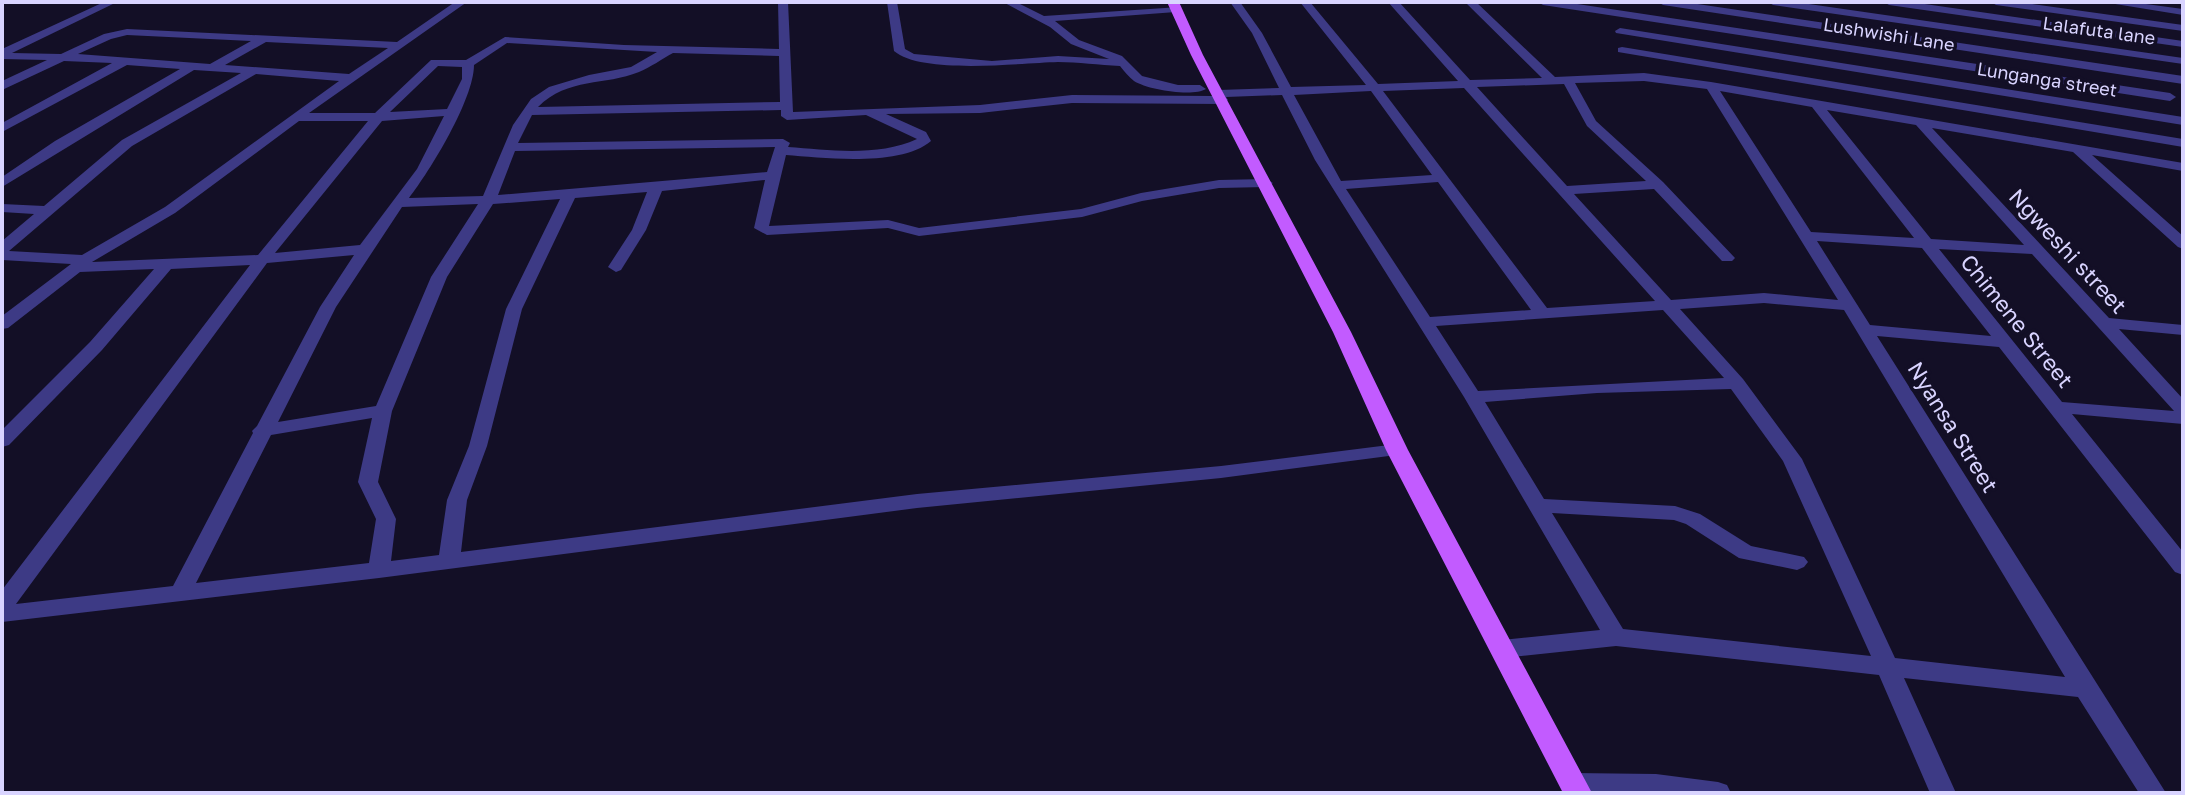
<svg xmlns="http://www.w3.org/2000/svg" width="2185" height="795" font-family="'Golos Text',sans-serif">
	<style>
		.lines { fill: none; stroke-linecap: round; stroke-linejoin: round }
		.minor { fill: #3d3a85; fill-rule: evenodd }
		.major { fill: #c25bff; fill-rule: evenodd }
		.labels { text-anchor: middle; stroke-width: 7; stroke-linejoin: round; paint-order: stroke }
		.far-street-label { font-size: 18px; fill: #d9d4ff; stroke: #130f26 }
		.street-label { font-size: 22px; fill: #d9d4ff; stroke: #130f26 }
	</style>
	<rect width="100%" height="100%" fill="#130f26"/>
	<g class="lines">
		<g class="minor">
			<path d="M104 2H117L12 53 61 54 104 34 127 29 397 42 455 2H467L309 113H375L431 60H466L505 37 624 45 779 49 778 2H788L793 112 980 105 1072 95 1214 96V91L1218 90 1279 88 1252 33 1230 2H1240L1262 33 1291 87 1366 85 1300 2H1310L1378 84 1458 81 1388 2H1399L1470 80 1542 78 1465 2H1476L1555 77 1644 73 1711 82 2183 163V171L2092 155 2183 236V249L2178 247 2073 152 1932 128 2109 318 2183 325V335L2119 329 2183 399V424L2072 414 2183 552V575L2175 572 1999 347 1877 336 2166 793H2139L2078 697 1904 678 1956 793H1930L1879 675 1616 646 1502 658 1494 655 1491 649 1494 643 1502 640 1600 630 1464 397 1315 160 1282 95 1226 97 1228 100 1222 104 1072 103 980 113 886 114 926 132 931 141C901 167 824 158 786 155L769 226 888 220 919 228 1081 209 1141 193 1219 180 1266 179 1273 183 1266 187 1219 188 1142 201 1082 217 919 236 888 228 767 235 754 228 765 180 662 191 646 230 621 270 616 272 608 267 632 230 647 192 575 198 522 309 487 446 467 500 461 552 917 494 1221 466 1397 444 1404 446 1407 450 1404 454 1221 478 917 508 379 578 2 622V590L250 265 171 269 102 350 9 445 2 447V430L90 342 154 269 80 272 8 328 2 329V316L71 264 2 260V241L34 214 2 212V204L44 206 122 140 241 73 194 70 2 187V177L55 141 180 69 127 65 2 132V123L112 63 64 61 2 90V81L47 60 2 59V49ZM127 35 251 41 210 64 78 54 111 39ZM266 42 388 48 349 74 225 65ZM507 43 657 52 631 67 589 75 549 87 531 99 513 125 483 196 409 198C430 171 474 99 474 65ZM673 53 779 56 780 102 538 107C568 77 605 86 639 72 651 67 662 59 673 53ZM438 66 462 67V79L447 109 390 112ZM256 74 339 81 165 207 82 255 9 251 132 146ZM1644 81 1707 89 1838 300 1764 293 1671 300 1574 194 1654 189 1722 261H1732L1735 258 1663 182 1596 121 1575 83ZM1564 84 1587 126 1646 181 1567 186 1477 87ZM1464 88 1655 301 1547 308 1383 91ZM1371 91 1432 175 1341 181 1294 95ZM1720 91 1812 107 1914 238 1811 232ZM781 110V116L787 120 866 115 917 139C878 157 829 150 788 147L790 143 783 139 518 143 532 115ZM1827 110 1916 125 2024 245 1931 239ZM444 116 417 169 360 245 275 253 382 121ZM299 121H368L258 255 92 262 175 213ZM775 147 767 172 498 195 515 151ZM1438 182 1531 310 1430 317 1346 189ZM560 199 506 309 469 446 447 500 439 555 391 561 396 519 378 482 392 411 447 277 493 204ZM478 204 431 277 376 406 278 422 336 307 402 207ZM1817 241 1922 248 1991 336 1870 325ZM1939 249 2032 254 2174 411 2062 402ZM354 255 320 307 257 426 252 431 253 433 173 586 16 604 267 263ZM1764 303 1844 310 2065 677 1895 658 1802 459 1743 379 1680 309ZM1663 310 1724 378 1478 391 1436 326ZM1731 389 1783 461 1871 656 1623 629 1552 513 1674 520 1686 524 1739 558 1797 570 1804 567 1808 562 1804 557 1751 546 1700 514 1675 506 1544 499 1485 402 1597 393ZM372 418 358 482 376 519 369 563 196 583 271 435Z"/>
			<path d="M887 2H897L905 49 914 54 992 61 1058 56 1109 59 1071 44 1050 27 1003 2H1016L1044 16 1180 7V11L1176 12 1055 21 1079 40 1122 56 1142 76 1178 85H1200L1206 89C1193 97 1148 90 1134 81 1129 77 1124 71 1120 66 1099 65 1078 62 1058 62 1021 63 922 75 894 51Z"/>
			<polygon points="1538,2 1564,2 2170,93 2176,97 2170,101 1543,5"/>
			<polygon points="1658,2 1684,2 2183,76 2183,84 1663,5"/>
			<polygon points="1768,2 1795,2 2183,58 2183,64 1773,5"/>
			<polygon points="1884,2 1911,2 2183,41 2183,47 1889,5"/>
			<polygon points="1991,2 2018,2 2183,25 2183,31 1996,5"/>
			<polygon points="2103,2 2131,2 2183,9 2183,15"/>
			<polygon points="1620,28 2183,117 2183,125 1616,33 1615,31"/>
			<polygon points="1622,47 2183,139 2183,147 1618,52 1618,48"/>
			<polygon points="1573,773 1656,774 1718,782 1727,785 1731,793 1564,792 1560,784 1564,776"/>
		</g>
		<polygon class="major" points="1167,2 1179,2 1203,55 1351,332 1408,450 1592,793 1563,793 1386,450 1333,332 1191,55"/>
	</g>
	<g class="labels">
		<g class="far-street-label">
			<text transform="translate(2099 31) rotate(8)" y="6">Lalafuta lane</text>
			<text transform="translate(1889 35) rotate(9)" y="6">Lushwishi Lane</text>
			<text transform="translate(2047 80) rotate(9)" y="6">Lunganga street</text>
		</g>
		<g class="street-label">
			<text transform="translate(2068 251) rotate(47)" y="8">Ngweshi street</text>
			<text transform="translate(2017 321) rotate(51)" y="8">Chimene Street</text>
			<text transform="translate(1953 427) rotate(58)" y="8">Nyansa Street</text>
		</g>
	</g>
	<rect width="2185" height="795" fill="none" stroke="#d9d4ff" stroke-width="8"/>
</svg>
